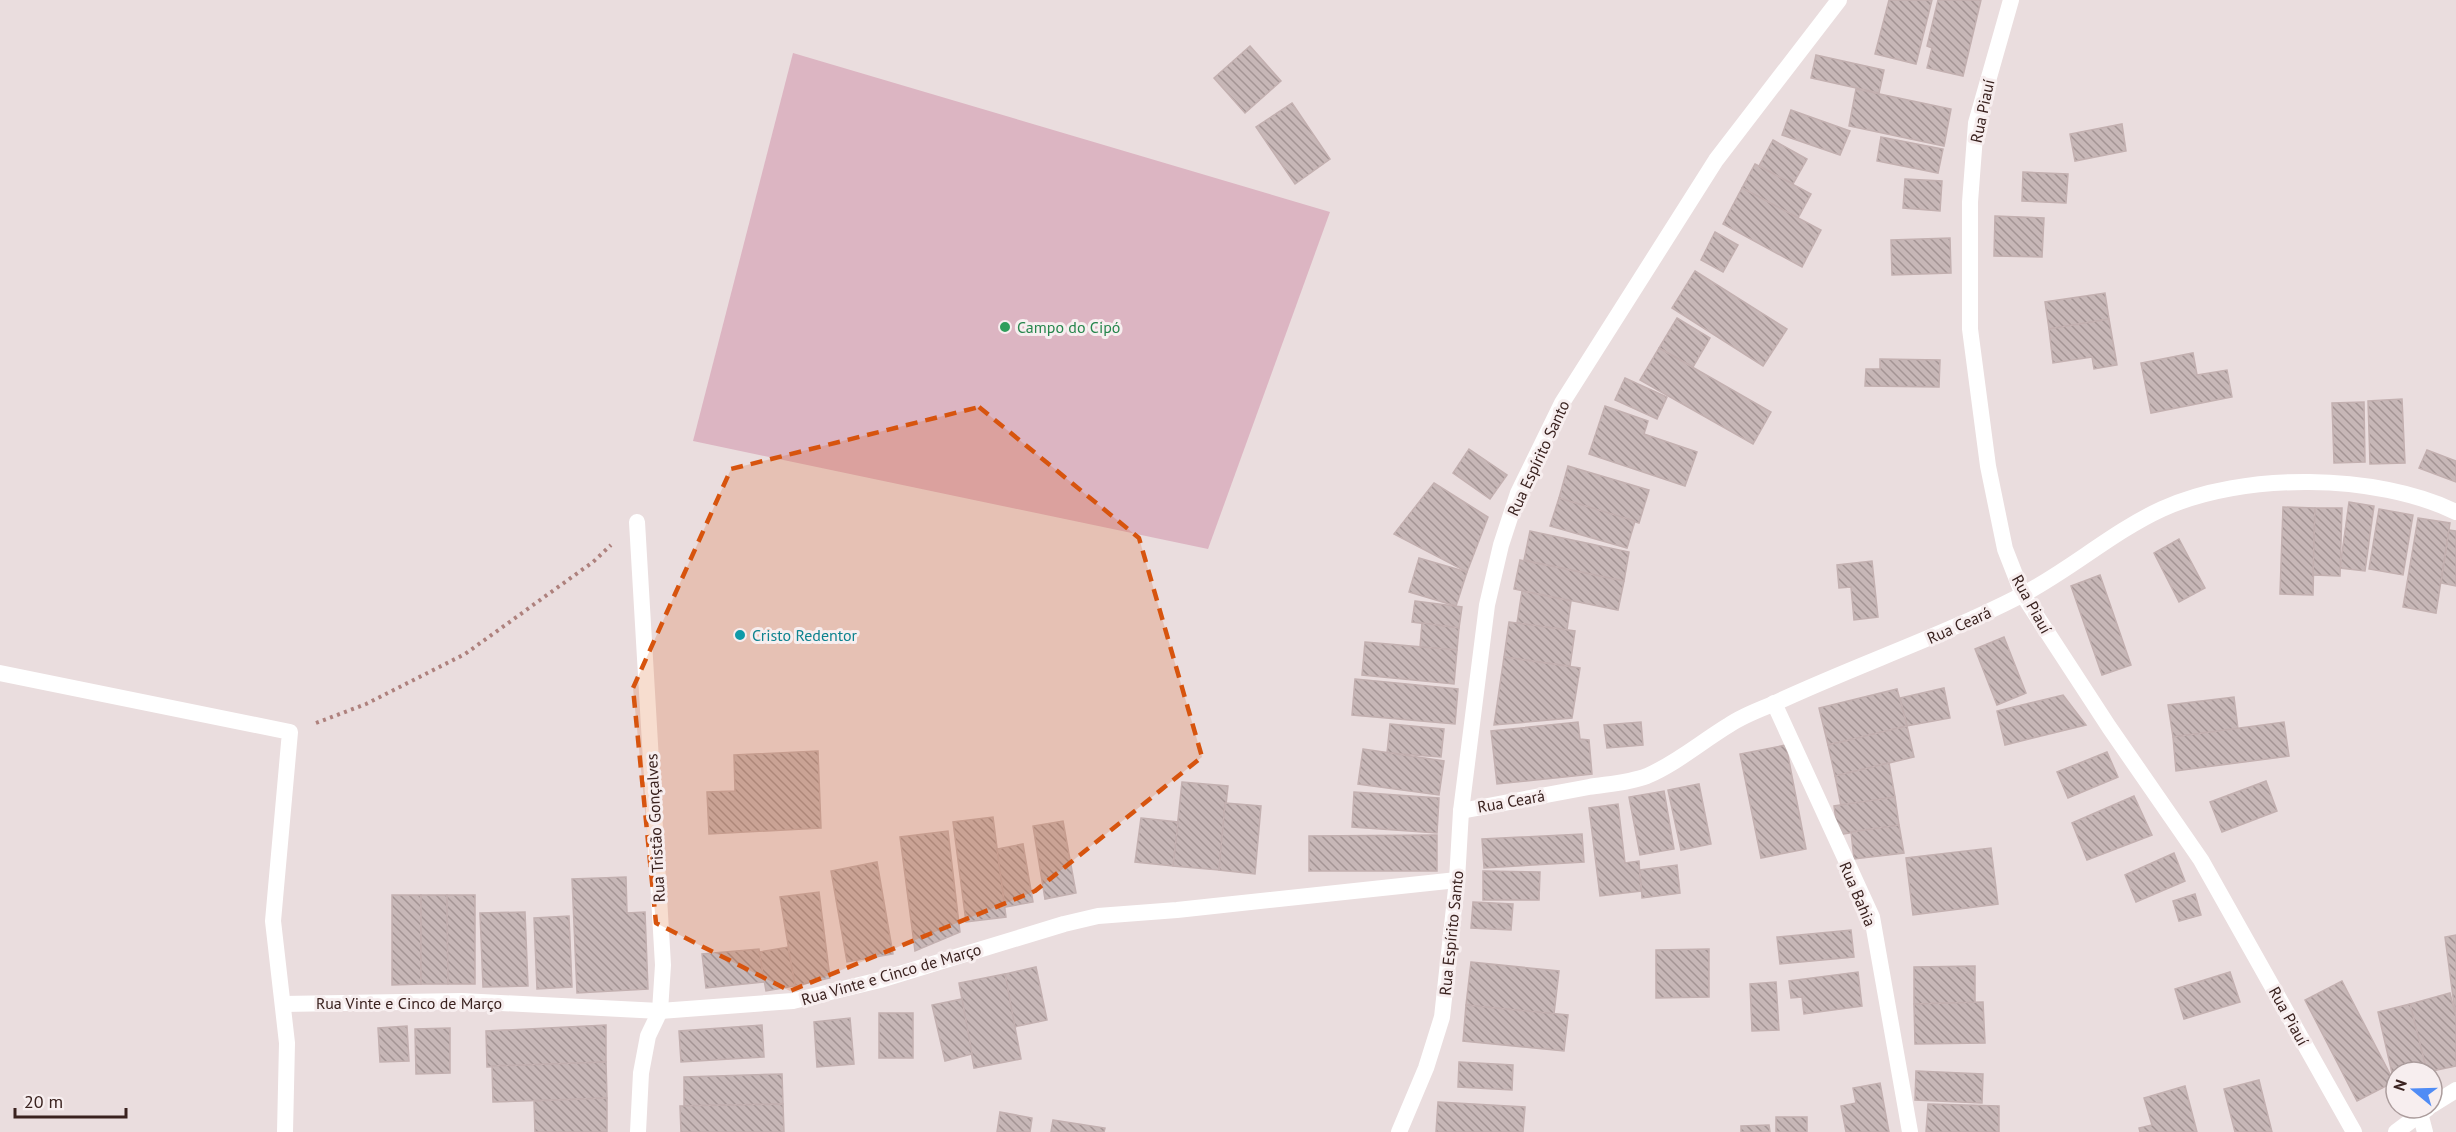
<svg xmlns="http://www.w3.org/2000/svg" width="2456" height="1132" font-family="'PT Sans',sans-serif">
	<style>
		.pitch { fill: #dcb5c2 }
		.building { fill: url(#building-back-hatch); stroke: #c3b0b0; stroke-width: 1.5 }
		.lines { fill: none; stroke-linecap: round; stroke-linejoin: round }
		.path { stroke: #ae817d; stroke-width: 4; stroke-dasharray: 3 4.5; stroke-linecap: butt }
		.minor { stroke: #fff; stroke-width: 16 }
		.marked { fill: #d7540e; fill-opacity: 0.2; stroke: #d7540e; stroke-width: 4.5; stroke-dasharray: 12 8; stroke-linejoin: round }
		.leisure-dot { fill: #2e9e5b; stroke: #f7eeef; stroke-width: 2 }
		.culture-dot { fill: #0f9aa8; stroke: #f7eeef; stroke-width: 2 }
		.labels { text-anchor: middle; stroke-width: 6; stroke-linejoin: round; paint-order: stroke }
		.street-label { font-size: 16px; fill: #3a221f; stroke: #f7eeef }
		.leisure-label { font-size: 16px; fill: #27864d; stroke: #f7eeef; text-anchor: start }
		.culture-label { font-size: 16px; fill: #0d838f; stroke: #f7eeef; text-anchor: start }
	</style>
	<defs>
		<pattern id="building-back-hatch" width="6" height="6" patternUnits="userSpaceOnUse" patternTransform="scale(1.5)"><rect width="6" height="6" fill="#c7b7b7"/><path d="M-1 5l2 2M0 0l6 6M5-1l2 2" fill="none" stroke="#a39494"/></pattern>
	</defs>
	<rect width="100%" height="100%" fill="#eaddde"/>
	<polygon class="pitch" points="793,53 1330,212 1208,549 693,441"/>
	<g class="building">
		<polygon points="1889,0 1932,0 1916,64 1875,54"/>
		<polygon points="1938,0 1981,0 1963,76 1927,68 1932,48 1927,46"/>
		<polygon points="1250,46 1281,81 1245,113 1214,78"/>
		<polygon points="1816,55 1884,70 1879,93 1811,78"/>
		<polygon points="1856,89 1951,109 1944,146 1849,126"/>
		<polygon points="1292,103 1330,159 1295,184 1256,127"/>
		<polygon points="1791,110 1850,131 1840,155 1782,135"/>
		<polygon points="2122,124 2126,151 2075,161 2070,134"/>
		<polygon points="1881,137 1943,149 1938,173 1877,161"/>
		<polygon points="1773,140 1807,159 1793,184 1759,166"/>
		<polygon points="1755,164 1811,194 1798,218 1742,188"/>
		<polygon points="2023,172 2068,174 2066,203 2022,201"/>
		<polygon points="1905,179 1942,181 1940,211 1903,208"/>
		<polygon points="1742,188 1821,230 1802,267 1723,224"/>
		<polygon points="1995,216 2044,218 2042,257 1994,256"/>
		<polygon points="1715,232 1738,245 1723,272 1701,260"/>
		<polygon points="1950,238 1951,273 1892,275 1891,240"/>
		<polygon points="1695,271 1787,329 1763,366 1672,308"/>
		<polygon points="2105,293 2109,319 2049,329 2045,302"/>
		<polygon points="1677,318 1710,338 1693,367 1659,348"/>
		<polygon points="2109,319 2117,365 2094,369 2092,357 2053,363 2049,329"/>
		<polygon points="1659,348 1771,412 1753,444 1640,380"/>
		<polygon points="2193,353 2197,375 2227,370 2232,397 2151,413 2141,363"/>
		<polygon points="1880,359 1940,360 1939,387 1865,386 1866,369 1880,369"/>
		<polygon points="1625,378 1667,397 1657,419 1615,400"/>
		<polygon points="2402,399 2405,463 2370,464 2368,401"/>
		<polygon points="2364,402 2365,462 2334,463 2332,403"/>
		<polygon points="1605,406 1648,421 1644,434 1697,452 1685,486 1589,454"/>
		<polygon points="1469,449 1507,475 1490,499 1453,473"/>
		<polygon points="2427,450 2456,461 2456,482 2419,468"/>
		<polygon points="1568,466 1649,490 1639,523 1559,498"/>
		<polygon points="1434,483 1488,517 1467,572 1394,534"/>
		<polygon points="1559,498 1635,521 1627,548 1550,526"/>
		<polygon points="2349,502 2374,506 2365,571 2340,568"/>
		<polygon points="2283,507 2315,508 2313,595 2280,594"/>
		<polygon points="2315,508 2342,508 2340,576 2313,575"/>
		<polygon points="2379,509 2413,515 2403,575 2369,569"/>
		<polygon points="2418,518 2450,523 2436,613 2403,607"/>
		<polygon points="2449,530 2456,531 2456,586 2441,583"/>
		<polygon points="1530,531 1629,552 1624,581 1524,560"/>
		<polygon points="2179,539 2205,588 2179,602 2154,553"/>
		<polygon points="1419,558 1467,572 1456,606 1409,592"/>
		<polygon points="1520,560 1624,581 1618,610 1514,589"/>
		<polygon points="1872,561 1878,617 1854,620 1851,587 1839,588 1837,565"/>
		<polygon points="2100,575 2131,665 2102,675 2071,586"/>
		<polygon points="1522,591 1571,601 1567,630 1517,623"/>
		<polygon points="1415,601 1462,607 1459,628 1412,622"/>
		<polygon points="1509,622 1575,631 1570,666 1504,657"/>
		<polygon points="1422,623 1459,628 1457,650 1420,647"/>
		<polygon points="2004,637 2026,693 1997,705 1975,649"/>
		<polygon points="1365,642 1457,650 1454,684 1362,675"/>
		<polygon points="1504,657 1580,668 1572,718 1494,725"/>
		<polygon points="1355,679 1458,689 1455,724 1352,715"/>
		<polygon points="1944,688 1950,718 1907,726 1900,698"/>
		<polygon points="1897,689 1907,726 1828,745 1819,708"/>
		<polygon points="2063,695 2086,725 2005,745 1997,711"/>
		<polygon points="2234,697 2238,729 2173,737 2168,705"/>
		<polygon points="1578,722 1580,739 1589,740 1592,774 1497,784 1491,731"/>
		<polygon points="1641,722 1643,745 1607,748 1604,725"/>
		<polygon points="2284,722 2289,756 2176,771 2173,737"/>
		<polygon points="1390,724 1444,729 1441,757 1387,753"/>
		<polygon points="1907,726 1914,757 1835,776 1828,745"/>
		<polygon points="1786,745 1806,849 1761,858 1740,754"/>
		<polygon points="1363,749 1444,761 1439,795 1358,784"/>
		<polygon points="818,751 821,828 709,834 707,792 735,791 734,755"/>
		<polygon points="2107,752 2118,777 2068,798 2057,772"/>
		<polygon points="1889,763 1895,797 1841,806 1835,776"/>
		<polygon points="2266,781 2277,811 2222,832 2210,802"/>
		<polygon points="1182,782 1228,786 1219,870 1173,866"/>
		<polygon points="1699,784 1711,844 1681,850 1668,790"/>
		<polygon points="1664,791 1674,849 1640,855 1629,797"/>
		<polygon points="1354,792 1439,798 1437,833 1352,827"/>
		<polygon points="2134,796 2152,835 2087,860 2072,823"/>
		<polygon points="1895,797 1899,825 1838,835 1834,806"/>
		<polygon points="1225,803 1261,806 1255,874 1219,870"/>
		<polygon points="1618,804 1625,863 1639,861 1641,891 1600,896 1589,808"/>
		<polygon points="993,817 1006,917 966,922 953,822"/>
		<polygon points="1141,818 1178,822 1173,866 1135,862"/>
		<polygon points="1063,821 1076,893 1045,899 1033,826"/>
		<polygon points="1899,825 1904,853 1854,859 1851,832"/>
		<polygon points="948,831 960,932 915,951 900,837"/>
		<polygon points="1582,834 1584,862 1484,868 1482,839"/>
		<polygon points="1437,835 1437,871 1309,871 1309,836"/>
		<polygon points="1023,844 1033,902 1005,907 997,849"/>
		<polygon points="1991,848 1998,904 1913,915 1906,858"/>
		<polygon points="2174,853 2185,881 2136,902 2125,875"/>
		<polygon points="877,862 893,954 847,962 831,871"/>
		<polygon points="1677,865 1680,893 1642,898 1640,870"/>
		<polygon points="1483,871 1540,872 1539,900 1483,900"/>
		<polygon points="626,877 627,913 645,912 648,989 577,993 572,879"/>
		<polygon points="819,892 830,978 795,986 780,897"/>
		<polygon points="2195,894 2201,915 2179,921 2173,901"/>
		<polygon points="392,895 421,895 421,984 392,985"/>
		<polygon points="421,895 447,895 448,984 421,984"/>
		<polygon points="447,895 475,895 475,984 448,984"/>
		<polygon points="1473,902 1513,904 1511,930 1471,928"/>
		<polygon points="525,912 528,986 483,987 480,913"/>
		<polygon points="569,916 572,987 537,989 534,918"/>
		<polygon points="1851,930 1854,957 1780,964 1777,937"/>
		<polygon points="2456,935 2456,1012 2455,1012 2445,937"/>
		<polygon points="788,947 795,986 766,991 759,952"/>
		<polygon points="759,949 764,982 706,988 702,954"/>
		<polygon points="1709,949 1709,997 1656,998 1656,950"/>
		<polygon points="1471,962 1559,971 1554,1014 1466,1005"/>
		<polygon points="1975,966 1975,1003 1914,1004 1914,967"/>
		<polygon points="1036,967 1047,1020 1014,1027 1005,974"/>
		<polygon points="1858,972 1862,1006 1804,1014 1802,997 1791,998 1789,981"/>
		<polygon points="2230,972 2240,1002 2184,1019 2175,989"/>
		<polygon points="1005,974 1021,1059 974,1068 959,983"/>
		<polygon points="2342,981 2394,1082 2357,1101 2305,1000"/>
		<polygon points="1776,982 1779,1030 1752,1031 1750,984"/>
		<polygon points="2450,993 2456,1017 2456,1066 2427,1072 2410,1004"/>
		<polygon points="962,999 972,1054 945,1061 932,1005"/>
		<polygon points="1983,1002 1985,1043 1915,1044 1914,1004"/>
		<polygon points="2410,1004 2427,1072 2396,1072 2396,1081 2394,1082 2378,1012"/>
		<polygon points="1466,1005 1568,1015 1564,1051 1463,1041"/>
		<rect x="879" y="1013" width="34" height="45"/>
		<polygon points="850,1018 854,1064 817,1067 814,1022"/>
		<polygon points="606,1025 606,1062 487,1067 486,1031"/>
		<polygon points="762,1025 764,1057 681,1062 679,1031"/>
		<polygon points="407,1026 409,1061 380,1062 378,1028"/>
		<polygon points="450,1028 450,1073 416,1074 415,1029"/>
		<polygon points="606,1062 607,1098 493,1102 492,1066"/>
		<polygon points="1459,1062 1513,1065 1512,1090 1458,1087"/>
		<polygon points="1916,1071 1983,1074 1982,1103 1915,1100"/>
		<polygon points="782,1074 783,1104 684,1106 684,1077"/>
		<polygon points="2259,1080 2272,1132 2235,1132 2224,1089"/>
		<polygon points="1880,1083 1889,1132 1846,1132 1841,1106 1856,1103 1853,1088"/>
		<polygon points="2185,1086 2197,1132 2140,1132 2139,1128 2152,1125 2144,1098"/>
		<polygon points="607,1098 607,1132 535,1132 534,1101"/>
		<polygon points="1438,1102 1525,1107 1523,1132 1436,1132"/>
		<polygon points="783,1104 784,1132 681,1132 680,1106"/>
		<polygon points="1928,1104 1999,1106 1999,1132 1926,1132"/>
		<polygon points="1000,1112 1032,1118 1030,1132 997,1132"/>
		<rect x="1776" y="1117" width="31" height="15"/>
		<polygon points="1053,1120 1105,1128 1104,1132 1051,1132"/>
		<polygon points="1769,1125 1770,1132 1741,1132 1741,1126"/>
	</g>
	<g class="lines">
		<polyline class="path" points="316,723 366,704 465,654 593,562 611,545"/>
		<g class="minor">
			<polyline points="2011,0 1976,123 1970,202 1970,329 1988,466 2005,549 2023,595 2109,727 2201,860 2354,1132"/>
			<polyline points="637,522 663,965 660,1011 648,1036 641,1073 638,1132"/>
			<polyline points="0,673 290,732 273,921 287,1043 285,1132"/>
			<polyline points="1774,703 1872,917 1910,1132"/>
			<path d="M1461 811C1504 803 1546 795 1589 787 1607 784 1629 783 1647 776 1677 763 1701 742 1729 725 1742 716 1758 710 1773 704 1854 666 1940 637 2020 596 2069 571 2112 532 2162 509 2243 472 2376 473 2456 512"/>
			<polyline points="283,1004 462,1001 660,1011 793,1001 880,980 1064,924 1098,916 1177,910 1457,880"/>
			<polyline points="2432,1105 2456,1090"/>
			<polyline points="2420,1113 2425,1132"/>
			<polyline points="1399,1132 1426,1068 1442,1017 1457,880 1461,811 1487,605 1501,545 1518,493 1562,403 1716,160 1839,0"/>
			<polyline points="2396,1132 2428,1108"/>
		</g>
	</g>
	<path class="marked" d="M979 407 1139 538 1202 757 1035 891 790 991 656 923 633 688 731 469Z"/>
	<circle class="leisure-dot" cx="1005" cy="327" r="6"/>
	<circle class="culture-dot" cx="740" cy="635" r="6"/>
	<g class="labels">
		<g class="street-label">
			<text transform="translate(1982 111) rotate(-78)" y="6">Rua Piauí</text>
			<text transform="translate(1538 458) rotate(-65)" y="6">Rua Espírito Santo</text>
			<text transform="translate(2032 604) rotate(61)" y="6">Rua Piauí</text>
			<text transform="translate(1959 625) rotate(-24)" y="6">Rua Ceará</text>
			<text transform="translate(1511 801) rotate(-10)" y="6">Rua Ceará</text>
			<text transform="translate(655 828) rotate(-93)" y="6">Rua Tristão Gonçalves</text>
			<text transform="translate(1858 894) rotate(67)" y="6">Rua Bahia</text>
			<text transform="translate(1451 933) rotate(-84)" y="6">Rua Espírito Santo</text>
			<text transform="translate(891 974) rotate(-16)" y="6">Rua Vinte e Cinco de Março</text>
			<text x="409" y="1009">Rua Vinte e Cinco de Março</text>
			<text transform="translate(2289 1016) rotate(61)" y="6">Rua Piauí</text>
		</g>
		<g class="leisure-label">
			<text x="1017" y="333">Campo do Cipó</text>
		</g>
		<g class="culture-label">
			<text x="752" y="641">Cristo Redentor</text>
		</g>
	</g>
	<g transform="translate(2414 1090) rotate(289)"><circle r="28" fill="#f7eeef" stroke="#ab9c9c" stroke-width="1.5"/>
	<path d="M0-4.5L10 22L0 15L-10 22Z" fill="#508cf5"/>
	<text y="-9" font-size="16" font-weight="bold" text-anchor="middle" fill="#3a221f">N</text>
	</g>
	<path d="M15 1108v9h111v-9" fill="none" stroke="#3a221f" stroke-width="3"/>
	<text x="24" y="1108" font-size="18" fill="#3a221f" stroke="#f7eeef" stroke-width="4.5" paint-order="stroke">20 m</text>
</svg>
